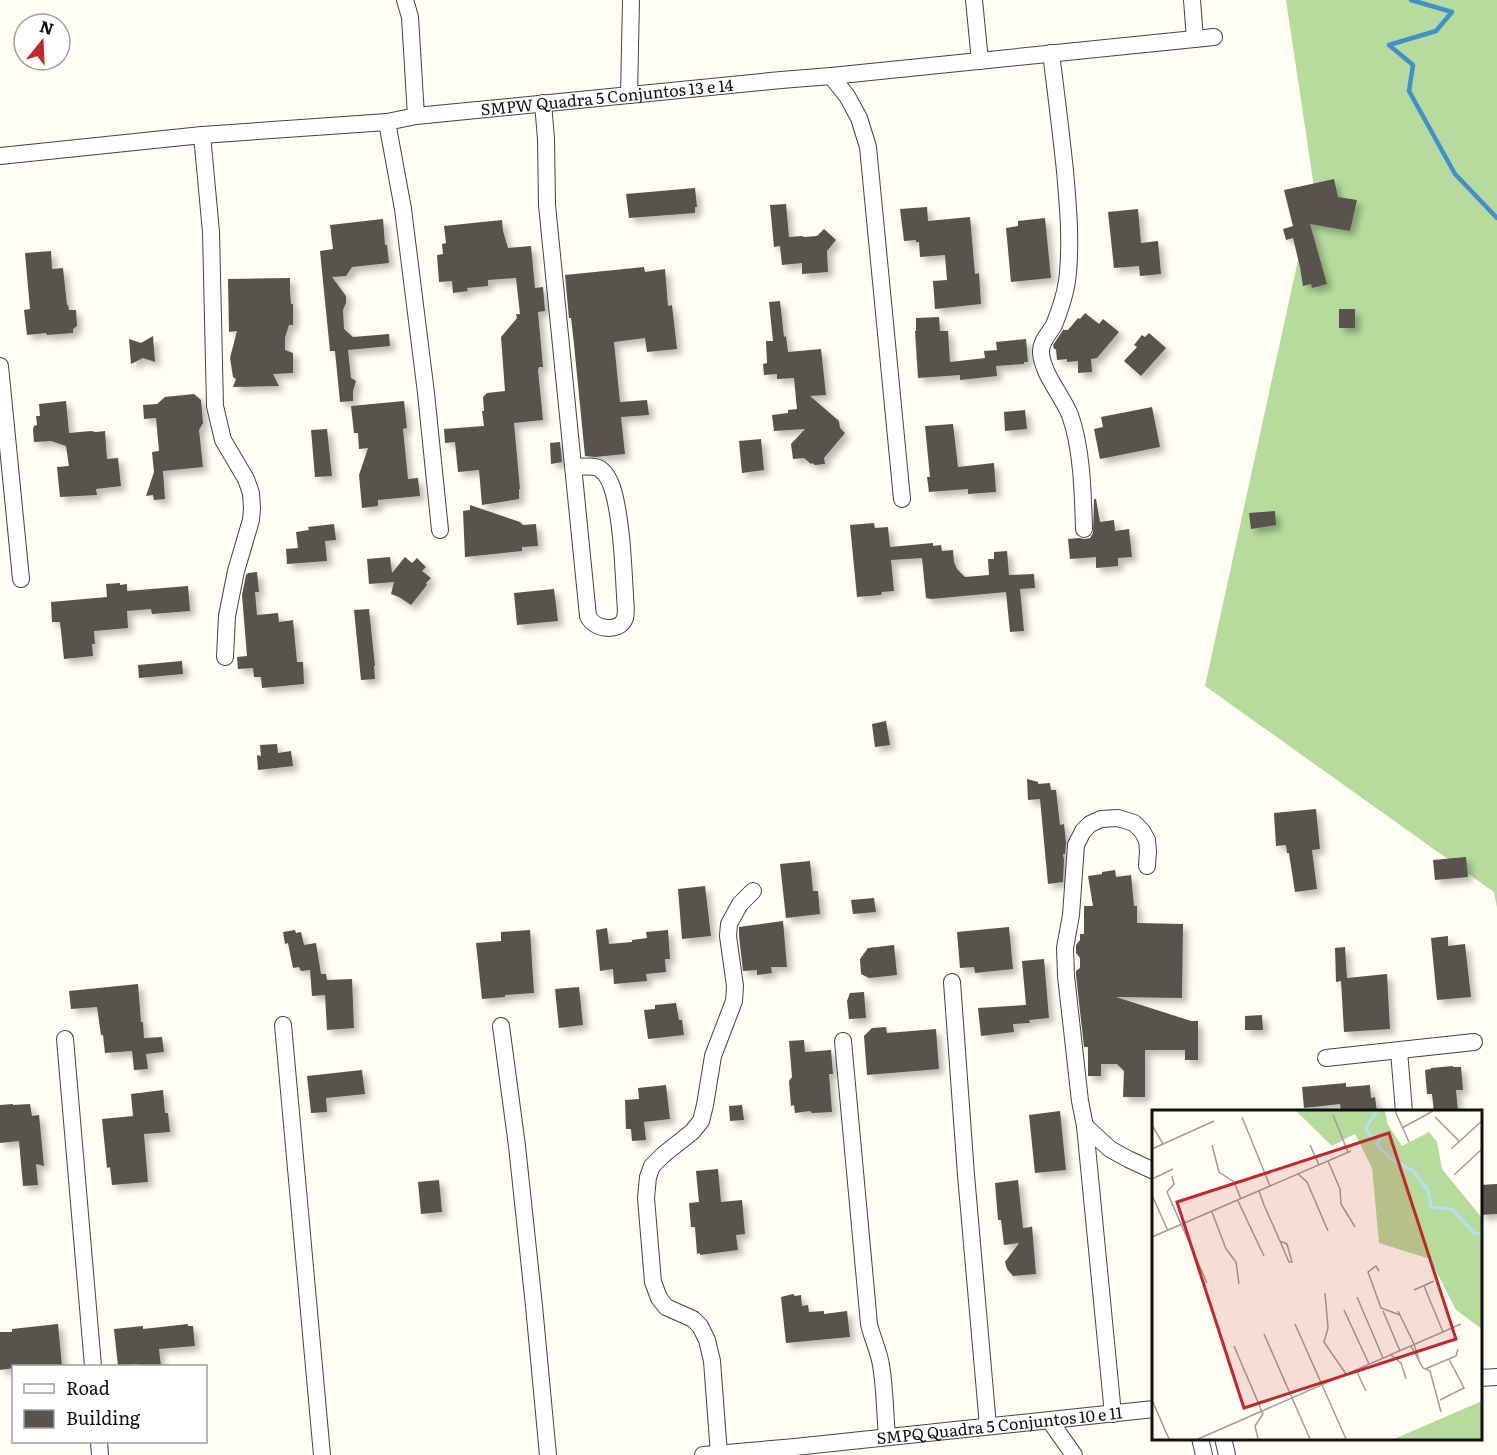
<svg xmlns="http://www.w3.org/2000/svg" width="1497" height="1455" font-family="Literata,serif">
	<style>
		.forest { fill: #b6db9c }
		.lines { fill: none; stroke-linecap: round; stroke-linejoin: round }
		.stream { stroke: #3f91ce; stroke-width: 4.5 }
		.building { fill: #59524d; filter: url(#shadow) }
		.minor-casing { stroke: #434343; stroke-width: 18 }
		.minor { stroke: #fff; stroke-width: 16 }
		.labels { text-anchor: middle; stroke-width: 6; stroke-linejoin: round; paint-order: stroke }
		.street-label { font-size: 16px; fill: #101010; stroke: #fff }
		.inset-river { fill: none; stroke: #b8def7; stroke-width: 3 }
		.inset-road { fill: none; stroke: #9f9e99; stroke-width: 1.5 }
		.view { fill: #c2272a; fill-opacity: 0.15; stroke: #c2272a; stroke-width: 3 }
		.inset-edge { fill: none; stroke: #101010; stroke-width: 3 }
	</style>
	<defs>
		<filter id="shadow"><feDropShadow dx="5" dy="5" stdDeviation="3" flood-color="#0004"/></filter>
	</defs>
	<rect width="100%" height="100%" fill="#fffdf4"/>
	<polygon class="forest" points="1286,0 1497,0 1497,908 1494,892 1205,686 1314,187"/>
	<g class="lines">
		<polyline class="stream" points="1411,0 1452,12 1436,31 1389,45 1413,65 1409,91 1455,174 1497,218"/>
	</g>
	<g class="building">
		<polygon points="1334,179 1338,197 1357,200 1350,231 1310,224 1327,284 1312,288 1311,284 1303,286 1300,267 1293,238 1286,240 1283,229 1293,226 1284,190"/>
		<polygon points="695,188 697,207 695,207 695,213 629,218 626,194"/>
		<polygon points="786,204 789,237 802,236 804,237 817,236 824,229 836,240 827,251 828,272 802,274 802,263 782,265 780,246 774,247 770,205"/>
		<polygon points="927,207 928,221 970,217 975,274 979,273 981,304 935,309 933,281 947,280 945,255 920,257 919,242 916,242 916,240 904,241 900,209"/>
		<polygon points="1138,209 1141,243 1158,241 1161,274 1140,276 1139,266 1114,268 1108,212"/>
		<polygon points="1045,218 1051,278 1011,282 1006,228 1018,226 1018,221"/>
		<polygon points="383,219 385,245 387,245 389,263 352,267 346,276 332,277 346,296 346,303 343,310 344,329 353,337 389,334 390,346 348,350 351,378 356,381 353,391 353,401 340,402 335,351 330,351 320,251 333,249 330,225"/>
		<polygon points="502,220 503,231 508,248 531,246 535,288 543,287 545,311 538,312 543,367 539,367 538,370 543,420 514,423 520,489 519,489 519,499 482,505 479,470 458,472 455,442 445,443 444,429 484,426 482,411 484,411 483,397 487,393 505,391 501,337 517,318 516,314 520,314 516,278 488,280 488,286 467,288 468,291 453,293 452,281 439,282 437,255 443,254 442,244 446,243 444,226"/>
		<polygon points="51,251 52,269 63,268 67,305 68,305 69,310 76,310 77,326 73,329 73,333 47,335 46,333 27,335 24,310 30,309 25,253"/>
		<polygon points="644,267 645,272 665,269 668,306 672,305 677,349 647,352 645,338 614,342 620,402 647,400 649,415 621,417 625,454 595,457 585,456 574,344 571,318 569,318 565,275"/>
		<polygon points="290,278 290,291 291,304 293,304 293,325 289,325 285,338 285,350 293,353 293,373 273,374 279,386 233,387 236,379 233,377 230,358 237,331 229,332 228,279"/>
		<polygon points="780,301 784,337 786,336 788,352 821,349 826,395 810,396 839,421 840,428 845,433 824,458 825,464 815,465 812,463 811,464 804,458 793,459 791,444 805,429 774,431 772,415 788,413 788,410 797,409 794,378 777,379 777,374 764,375 763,364 767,363 766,341 773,341 769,302"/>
		<rect x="1339" y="309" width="16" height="19"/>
		<polygon points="1085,313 1099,324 1103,319 1119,332 1097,358 1091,359 1092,372 1078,373 1078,361 1067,362 1067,359 1057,360 1056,349 1054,349 1053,345 1063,330 1068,330 1078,318 1080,319"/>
		<polygon points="939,317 940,331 948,331 950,362 985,358 984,351 997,350 996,342 1026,339 1028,362 1024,362 1024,364 996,366 997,376 960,380 960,375 918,378 915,331 916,331 916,318"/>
		<polygon points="1149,333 1166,348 1141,376 1124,361 1137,347 1134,345 1142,335 1145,337"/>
		<polygon points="153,336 155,362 143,358 131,364 129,339 141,343"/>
		<polygon points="194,394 201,400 203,423 199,430 203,467 163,471 165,499 154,500 153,495 146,496 154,472 152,452 159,451 156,418 144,419 143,405 157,404 165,397"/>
		<polygon points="66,401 69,433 91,431 96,432 105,431 107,459 118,458 121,486 96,489 97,495 60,497 57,467 69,466 66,446 51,441 34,442 33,429 34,426 37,425 36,416 40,416 39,404"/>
		<polygon points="404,401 407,428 403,429 408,479 418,478 420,496 378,500 378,506 362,508 359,475 368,448 359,449 358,433 354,433 351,406"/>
		<polygon points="1152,407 1160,447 1100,459 1094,429 1103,427 1101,417"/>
		<polygon points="1025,410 1027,429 1005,431 1004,412"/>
		<polygon points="953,424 958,467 994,463 996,492 968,494 968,489 929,492 927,477 930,477 925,426"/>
		<polygon points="327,429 332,476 315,477 311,430"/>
		<polygon points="761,439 764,470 742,473 739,441"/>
		<polygon points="560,442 562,462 551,464 550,443"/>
		<polygon points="1094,499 1096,499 1100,522 1114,520 1115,531 1129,529 1132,557 1118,558 1118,566 1096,568 1096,557 1070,559 1068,539 1079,538 1085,539 1090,538 1093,533"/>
		<polygon points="470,505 520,522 523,525 536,524 538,546 522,547 522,551 465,557 463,511 470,510"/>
		<polygon points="1275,511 1276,525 1251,529 1249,513"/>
		<polygon points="874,523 875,528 888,527 890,547 933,543 933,546 941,545 942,551 953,550 954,562 957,569 965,577 989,575 988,559 994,559 994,552 1007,551 1009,575 1034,574 1035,588 1020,589 1024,631 1010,632 1006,592 931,599 926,598 922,558 891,560 894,591 882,592 881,595 857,597 850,525"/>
		<polygon points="334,524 336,540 325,541 327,561 287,564 286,549 298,548 296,532 309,530 308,527"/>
		<polygon points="390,557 392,573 405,557 412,563 417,558 426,567 422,571 431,578 426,583 427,585 411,605 399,597 391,594 394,582 369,584 367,559"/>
		<polygon points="257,572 259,592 255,592 257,615 278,613 279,622 293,620 297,662 303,662 304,684 262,688 261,677 254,677 253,668 238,669 237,657 247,656 242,595 246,575 248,573"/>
		<polygon points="120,583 120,585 127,584 127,591 188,586 190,611 152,614 151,609 127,611 128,628 94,631 95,644 92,644 93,656 64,659 60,622 52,622 51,602 107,597 106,584"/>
		<polygon points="554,589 558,621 517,625 514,593"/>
		<polygon points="369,609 375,666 374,666 375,679 361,680 354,610"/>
		<polygon points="182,661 183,674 139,678 138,665"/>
		<polygon points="886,721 890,745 875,747 872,724"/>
		<polygon points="277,744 278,753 291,751 293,766 258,770 257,755 261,756 260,745"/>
		<polygon points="1027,779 1038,782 1038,784 1050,783 1051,790 1056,790 1060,825 1064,824 1066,843 1065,854 1063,854 1064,860 1063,882 1048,884 1040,799 1028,800"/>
		<polygon points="1316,809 1320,849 1312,850 1317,889 1295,892 1289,853 1287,853 1286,845 1276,846 1274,813"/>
		<polygon points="1466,857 1468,877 1435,880 1433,860"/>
		<polygon points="810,861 813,891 818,891 820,914 786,918 780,864"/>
		<polygon points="1115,870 1116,877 1131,875 1134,906 1137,906 1137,923 1183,924 1182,998 1116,997 1191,1021 1198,1021 1198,1060 1185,1060 1185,1050 1145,1050 1145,1097 1123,1097 1124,1071 1117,1064 1101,1064 1101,1076 1088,1076 1088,1047 1084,1047 1076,975 1076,971 1080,968 1080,958 1076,953 1076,945 1080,940 1080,934 1084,934 1084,906 1093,906 1088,876 1102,874 1102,872"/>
		<polygon points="705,886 711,936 682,939 678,889"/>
		<polygon points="874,898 876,912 853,914 851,900"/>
		<polygon points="783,921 787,967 771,967 772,973 757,975 757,970 743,971 739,936 739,927"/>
		<polygon points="1009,927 1013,969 975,973 974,967 960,968 957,932"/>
		<polygon points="607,928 609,944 632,942 632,940 647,938 646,932 668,930 670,959 665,959 666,972 646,974 647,981 614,984 613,969 600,971 596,930"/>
		<polygon points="295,930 296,933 301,932 304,945 316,943 321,974 326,974 327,980 352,979 354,1028 327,1030 325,995 312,996 310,970 301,971 299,967 293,968 288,943 285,944 283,932"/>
		<polygon points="530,930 534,993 505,995 505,997 482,999 476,943 501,941 501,932"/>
		<polygon points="1448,936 1448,946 1465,944 1471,997 1437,1000 1431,938"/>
		<polygon points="894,945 897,975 869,978 861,974 860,959 868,948"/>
		<polygon points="1345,947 1347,978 1387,974 1390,1029 1344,1032 1341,981 1336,982 1335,948"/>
		<polygon points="1044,959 1049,1018 1029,1020 1030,1023 1013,1024 1014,1032 981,1036 978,1008 1026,1005 1022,961"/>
		<polygon points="138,984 141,1022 143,1022 144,1038 162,1037 164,1052 146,1054 148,1069 134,1070 132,1051 105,1053 103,1035 101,1035 97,1007 71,1009 69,991"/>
		<polygon points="579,987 583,1025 559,1028 555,989"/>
		<polygon points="864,992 866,1018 849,1019 847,1001 850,993"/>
		<polygon points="676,1003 679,1020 682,1020 684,1035 648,1039 644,1010 655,1009 655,1005"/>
		<polygon points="1262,1015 1263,1030 1245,1030 1245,1016"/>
		<polygon points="886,1027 887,1033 936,1029 939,1069 867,1075 864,1036 872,1028"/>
		<polygon points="804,1040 805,1052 831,1050 833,1074 829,1074 832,1112 812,1113 810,1111 795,1113 794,1105 791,1106 789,1081 792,1077 789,1041"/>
		<polygon points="1453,1066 1453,1067 1461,1067 1463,1090 1456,1090 1458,1112 1434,1112 1432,1094 1427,1094 1425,1070 1431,1069 1431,1068"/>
		<polygon points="362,1070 365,1094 326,1098 327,1112 311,1113 307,1076"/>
		<polygon points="1346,1083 1346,1087 1370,1085 1371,1098 1375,1097 1377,1112 1341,1112 1340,1104 1304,1108 1302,1087"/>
		<polygon points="666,1085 670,1119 644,1122 646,1140 632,1141 631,1129 626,1129 625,1100 639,1099 638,1088"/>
		<polygon points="163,1090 165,1113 168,1113 170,1132 144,1134 148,1182 112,1185 110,1167 107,1168 102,1119 133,1116 131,1094"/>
		<polygon points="13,1104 13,1105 30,1104 32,1116 39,1115 44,1166 36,1164 38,1185 23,1186 19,1141 0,1143 0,1105"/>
		<polygon points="742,1105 744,1120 730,1121 729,1106"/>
		<polygon points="1060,1111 1066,1170 1035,1173 1029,1115"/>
		<polygon points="718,1169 721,1202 742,1200 745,1234 736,1235 738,1250 700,1255 700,1253 697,1254 695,1227 691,1227 689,1203 699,1202 696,1171"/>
		<polygon points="439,1180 442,1212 421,1214 418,1182"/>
		<polygon points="1018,1180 1023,1228 1031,1227 1032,1226 1036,1274 1013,1276 1007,1269 1005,1262 1019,1243 1004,1245 1001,1220 998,1220 995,1183"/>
		<polygon points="1497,1184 1497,1214 1480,1215 1480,1185"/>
		<polygon points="793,1294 795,1296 801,1295 802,1306 808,1305 809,1312 824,1311 824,1314 847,1311 850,1337 786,1343 781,1297"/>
		<polygon points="58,1324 62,1366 42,1366 42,1365 14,1366 14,1368 0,1370 0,1332 12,1332 12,1329"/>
		<polygon points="188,1324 188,1326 193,1326 195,1346 159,1349 161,1366 139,1366 138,1364 118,1366 114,1329 143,1326 143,1329"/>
	</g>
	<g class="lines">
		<g class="minor-casing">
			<g id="minor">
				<polyline points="405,0 410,17 416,116"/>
				<polyline points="974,0 980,61"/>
				<polyline points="1192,0 1195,39"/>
				<path d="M1051 53C1056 93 1061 132 1065 171 1068 205 1071 238 1068 272 1067 288 1060 310 1054 325 1049 334 1040 342 1041 353 1043 375 1062 395 1070 415 1082 448 1083 494 1084 529"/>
				<polyline points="831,76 847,96 859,118 868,147 902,499"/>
				<polyline points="629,95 631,0"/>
				<path d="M543 103 546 139 547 205 588 616C594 630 620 633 625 618 627 611 625 602 625 595 623 563 622 529 615 498 613 489 609 475 600 469 593 465 581 467 573 467"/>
				<polyline points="387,122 403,209 426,393 440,530"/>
				<polyline points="202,135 211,232 215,406 223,440 246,479 251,493 252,509 251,520 236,571 227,616 225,657"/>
				<path id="s1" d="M0 156 202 135 387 122 416 116 781 80 831 76 1214 37"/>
				<polyline points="0,366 21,579"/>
				<polyline points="1147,866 1148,851 1147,840 1142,831 1134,823 1118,818 1101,819 1090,824 1083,831 1076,845 1071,915 1065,948 1066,976 1080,1101 1085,1126 1110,1149 1128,1159 1154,1171"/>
				<polyline points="952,982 966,1175 988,1426"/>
				<polyline points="283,1025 322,1455"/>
				<polyline points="501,1026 517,1146 534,1306 548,1455"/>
				<polyline points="65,1039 93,1366"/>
				<path d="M843 1041 869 1324C872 1338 879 1351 881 1365 885 1389 885 1414 887 1437"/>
				<polyline points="1399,1051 1404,1112"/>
				<polyline points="1326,1058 1474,1042"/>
				<polyline points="1085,1126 1113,1414"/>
				<polyline points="1480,1378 1497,1377"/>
				<polyline points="1050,1421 1074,1455"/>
				<polyline points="1200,1438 1204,1455"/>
				<polyline points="1223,1438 1227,1455"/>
				<polyline points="99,1442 100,1455"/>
				<polyline points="719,1454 712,1361 707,1340 700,1326 693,1319 666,1307 659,1298 653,1282 646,1198 648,1177 652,1166 663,1155 692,1132 701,1121 705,1105 713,1056 734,1001 735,986 728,936 729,924 740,904 753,891"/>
				<path id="s2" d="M703 1455 795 1447 1154 1409"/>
			</g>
		</g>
		<use href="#minor" class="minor"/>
	</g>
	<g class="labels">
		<g class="street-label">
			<text dy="6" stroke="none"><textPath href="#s1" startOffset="610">SMPW Quadra 5 Conjuntos 13 e 14</textPath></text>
			<text dy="6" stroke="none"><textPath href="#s2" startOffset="298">SMPQ Quadra 5 Conjuntos 10 e 11</textPath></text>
		</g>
	</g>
	<g transform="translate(1152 1110)">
		<rect width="330" height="330" fill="#fffdf4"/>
		<path d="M144 1H233L236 15 250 36 277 22 285 32 290 59 330 108V219L304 200 278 149 227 133 220 58 203 24 180 36ZM330 291V329H242Z" fill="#b6db9c"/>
		<path class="inset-river" d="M225 1 214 18 219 27 231 26 224 34 239 49 261 61 276 80 279 97 300 99 322 123 330 124"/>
		<path class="inset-road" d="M243 1 257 32M181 5 196 42M90 7 118 76M283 7 307 31M0 15 11 34M250 18 281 1M60 35 67 62 82 72 89 89M158 35 167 55M0 39 62 11M299 39 330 11M176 51 188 79 189 94 203 117M146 64 155 72 176 121M302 65 330 39M20 66 22 74 15 82 55 173M0 69 21 59M107 81 112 95 128 131 137 152H140L135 134 128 131M0 85 16 121M86 91 112 146M60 102 74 139 84 152 87 174M0 127 199 41M227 161 224 156 216 162 229 198 248 205M272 176 291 222M262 180 282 171M173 183 176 218 172 232 194 264M205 187 231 248M192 200 217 254M231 201 248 241M246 201 262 234M143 214 194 329M112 224 158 329M262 234 268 253M82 236 111 304 103 316 106 329M259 236 271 258 278 261 289 302M239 245 249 253 254 269M273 259 304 246 306 239M204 260 214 281M0 290 17 329M288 290 312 278 297 249M46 329 309 214"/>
		<path class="view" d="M237 23 304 229 92 298 25 92Z"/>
		<rect width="330" height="330" class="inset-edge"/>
	</g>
	<rect x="12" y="1365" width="195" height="78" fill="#ffffff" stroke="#9f9f9f" stroke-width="1.5"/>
	<rect x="24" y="1384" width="30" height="9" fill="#ffffff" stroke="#9f9f9f" stroke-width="1.5"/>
	<text x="66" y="1395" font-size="18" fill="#101010">Road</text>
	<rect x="24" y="1410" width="30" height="18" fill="#59524d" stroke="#9f9f9f" stroke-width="1.5"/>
	<text x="66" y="1425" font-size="18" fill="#101010">Building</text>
	<g transform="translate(42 42) rotate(18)"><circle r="28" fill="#ffffff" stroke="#9f9f9f" stroke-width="1.5"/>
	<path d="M0-4.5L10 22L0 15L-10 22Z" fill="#c2272a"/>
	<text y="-9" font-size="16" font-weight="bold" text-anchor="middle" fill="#101010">N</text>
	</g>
</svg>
